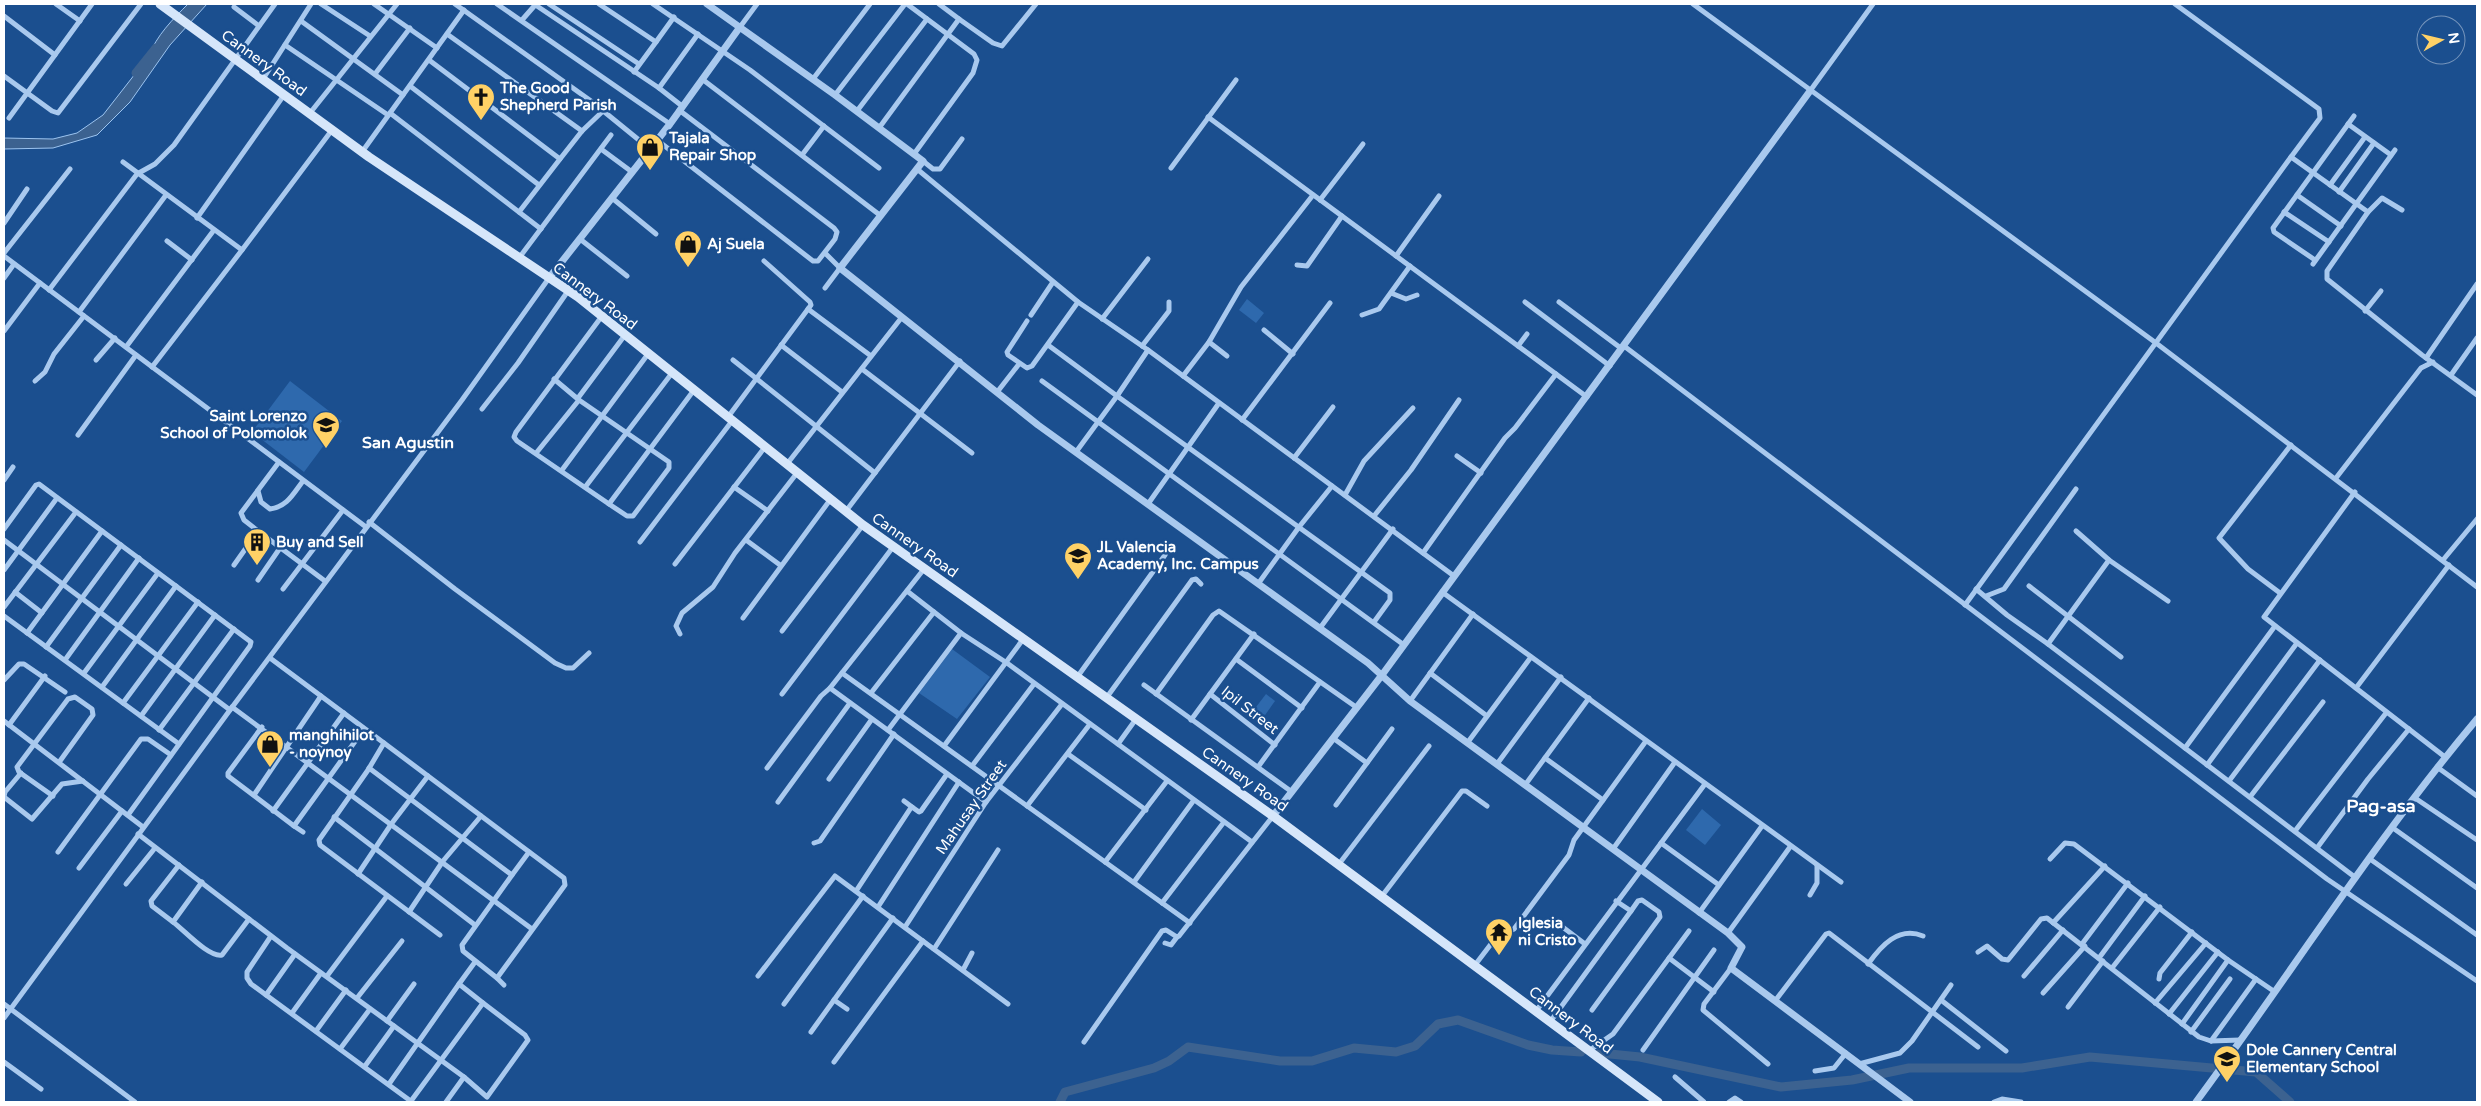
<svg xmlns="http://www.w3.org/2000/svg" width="2481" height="1106" font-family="'Varela Round',sans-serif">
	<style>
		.green { fill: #2e69ad }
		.water { fill: #3c6290; stroke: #9cc4f0 }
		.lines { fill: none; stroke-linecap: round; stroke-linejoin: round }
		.river { stroke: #3c6290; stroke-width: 9 }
		.minor { stroke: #a9c9ee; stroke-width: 5 }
		.tertiary { stroke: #a9c9ee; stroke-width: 7 }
		.secondary { stroke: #d6e6fa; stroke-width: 9 }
		.labels { text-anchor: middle; stroke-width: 5; stroke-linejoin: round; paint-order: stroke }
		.street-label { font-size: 15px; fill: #fff; stroke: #1b4f8f }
		.poi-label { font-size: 15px; font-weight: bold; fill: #fff; stroke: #1b4f8f; text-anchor: start }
		.neighbourhood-label { font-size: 16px; font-weight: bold; fill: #fff; stroke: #1b4f8f }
		.quarter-label { font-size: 18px; font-weight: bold; fill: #fff; stroke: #1b4f8f }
	</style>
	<rect width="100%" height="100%" fill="#1b4f8f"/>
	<g class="green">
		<polygon points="1247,299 1264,313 1256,323 1239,310"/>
		<polygon points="290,381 342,421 304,472 252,432"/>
		<polygon points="952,649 990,677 957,719 919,693"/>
		<polygon points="1266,694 1275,701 1263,718 1253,711"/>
		<polygon points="1702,809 1721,825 1705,845 1686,830"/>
	</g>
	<path class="water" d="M188 4H207L170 45 130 102 97 135 53 148 4 149V138L53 139 77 133 103 115 149 56C156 36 173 19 188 4Z"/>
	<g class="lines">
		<g class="river">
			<polyline points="136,73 156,48"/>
			<polyline points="1600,1053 1640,1057 1781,1087 1852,1080 1909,1068 2022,1068 2090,1057 2256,1072 2290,1102"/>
			<polyline points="1060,1102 1065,1092 1154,1068 1169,1061 1188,1047 1280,1061 1312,1061 1354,1048 1396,1052 1415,1046 1438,1024 1458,1020 1528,1045 1552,1050 1581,1052"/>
		</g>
		<g class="minor">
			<polyline points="56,4 80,21"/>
			<polyline points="321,4 370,36"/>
			<polyline points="374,4 437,48"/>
			<polyline points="455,4 591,101 650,149"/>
			<polyline points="497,4 670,124"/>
			<polyline points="534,4 659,88 682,106"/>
			<polyline points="549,4 639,64"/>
			<polyline points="599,4 656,42 674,17"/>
			<polyline points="653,4 750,70 879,168"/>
			<polyline points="907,4 974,54 977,60 973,73 914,154"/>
			<polyline points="939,4 959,19"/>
			<polyline points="1693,4 2156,343 2477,587"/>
			<polyline points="2175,4 2319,109 2320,118 2291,157 2368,212 2327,271 2327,279 2422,355 2477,395"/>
			<polyline points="234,7 259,26"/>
			<polyline points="4,16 55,55"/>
			<polyline points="522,20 536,4"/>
			<polyline points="301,21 403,95"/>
			<polyline points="740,27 757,4"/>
			<polyline points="447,34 582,131"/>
			<polyline points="285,45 388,115"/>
			<polyline points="429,60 560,159 582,131 603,111"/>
			<polyline points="634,72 656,42"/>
			<polyline points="375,74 410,28"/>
			<polyline points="4,76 52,111 58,113 141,4"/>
			<polyline points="263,79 311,4"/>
			<polyline points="702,79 881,216"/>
			<polyline points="813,79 870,4"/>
			<polyline points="410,86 539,185"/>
			<polyline points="659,88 698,34"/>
			<polyline points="1810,91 1873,4"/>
			<polyline points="835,95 905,4"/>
			<polyline points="857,111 927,19"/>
			<polyline points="310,113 397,4"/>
			<polyline points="390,113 541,229"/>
			<polyline points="1208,117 1587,397"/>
			<polyline points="9,118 92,4"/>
			<polyline points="2348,124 2391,155"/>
			<polyline points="879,128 959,19 993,43 1002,46 1036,4"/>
			<polyline points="657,140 813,261 818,261 835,239 837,232 834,228 679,110"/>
			<polyline points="601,149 632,172"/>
			<polyline points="362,152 464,10"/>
			<polyline points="802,155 824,126"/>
			<polyline points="923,161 933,169 940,169 962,139"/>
			<polyline points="123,162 242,250 332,130"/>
			<polyline points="1171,168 1236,80"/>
			<polyline points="917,169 1078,302 1148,350 1454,576"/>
			<polyline points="2330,185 2365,137"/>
			<polyline points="2339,192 2374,143"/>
			<polyline points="2297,195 2341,226"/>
			<polyline points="612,198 656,234"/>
			<polyline points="1320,200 1363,144"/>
			<polyline points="519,212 560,159"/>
			<polyline points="2284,212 2329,242"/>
			<polyline points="2368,212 2382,198 2402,210"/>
			<polyline points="197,218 284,95"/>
			<polyline points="4,223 27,189"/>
			<polyline points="580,239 627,276"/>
			<polyline points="167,241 192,260"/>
			<polyline points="4,253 70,169"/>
			<polyline points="4,256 366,527"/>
			<polyline points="1396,256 1439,196"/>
			<polyline points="519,258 611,135"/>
			<polyline points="2315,260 2274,232 2273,228 2354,116"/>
			<polyline points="2313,264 2395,150"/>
			<polyline points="1297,265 1307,266 1342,216"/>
			<polyline points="4,278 14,264"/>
			<polyline points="825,288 840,268 825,253"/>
			<polyline points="49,290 137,174 155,164 174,145 275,4"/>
			<polyline points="1391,293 1406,299 1417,295"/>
			<polyline points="1525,302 1610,366"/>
			<polyline points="1559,302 1622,349"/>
			<polyline points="808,309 871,356"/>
			<polyline points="2365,311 2381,291"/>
			<polyline points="79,312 166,195"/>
			<polyline points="1031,315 1053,282"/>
			<polyline points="1362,315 1379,309 1410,266"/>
			<polyline points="602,316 516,432 514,437 517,441 609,504 694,390"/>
			<polyline points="1102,319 1148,259"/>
			<polyline points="1027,321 1007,352 1008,355 1027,368 1032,366 1078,302"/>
			<polyline points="1264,330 1293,354"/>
			<polyline points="4,331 40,283"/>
			<polyline points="1209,342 1227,356"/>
			<polyline points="781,345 842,392"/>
			<polyline points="1048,345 1117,396 1148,350"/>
			<polyline points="1142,346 1169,311 1169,302"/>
			<polyline points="1518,346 1527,334"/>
			<polyline points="1624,346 2327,879 2477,981"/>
			<polyline points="126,347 214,230"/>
			<polyline points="2426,358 2477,284"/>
			<polyline points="96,360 115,338"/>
			<polyline points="733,360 875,473"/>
			<polyline points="152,367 242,250"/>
			<polyline points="862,369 972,453"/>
			<polyline points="2451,375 2477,338"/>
			<polyline points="1183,376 1209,342 1241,287 1313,195"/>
			<polyline points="554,379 579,400 669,462 669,468 633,516 627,516 609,504"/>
			<polyline points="35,381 45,372 54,354 84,316"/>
			<polyline points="1042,381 1404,645"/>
			<polyline points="998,391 1019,364"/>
			<polyline points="578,398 625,335"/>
			<polyline points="482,409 518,363 568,291"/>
			<polyline points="728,417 811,305 810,302 764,261"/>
			<polyline points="1242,420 1330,303"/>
			<polyline points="78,435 136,355"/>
			<polyline points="537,452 579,400"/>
			<polyline points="1076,452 1117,396 1390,593 1390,600 1374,622"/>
			<polyline points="1457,456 1481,473"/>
			<polyline points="1294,458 1333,407"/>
			<polyline points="787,464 902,317"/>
			<polyline points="562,470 648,354"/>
			<polyline points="2336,478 2421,368 2433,362"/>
			<polyline points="4,480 13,467"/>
			<polyline points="586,486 672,373"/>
			<polyline points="734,487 768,511"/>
			<path d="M258 491 261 502 270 509C287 507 293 494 303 481"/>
			<polyline points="2355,492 2264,617 2445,757"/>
			<polyline points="1345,495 1364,461 1413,408"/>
			<polyline points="1148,504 1219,403"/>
			<polyline points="846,511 960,361"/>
			<polyline points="1374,516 1411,470 1459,400"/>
			<polyline points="369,522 455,589 555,663 566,668 573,668 589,653"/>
			<polyline points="4,529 36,485 39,484 251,642 250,646 128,815"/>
			<polyline points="258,531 244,520 241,513 279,462"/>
			<polyline points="4,540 230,710"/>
			<polyline points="746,540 780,565"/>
			<polyline points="640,542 732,421"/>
			<polyline points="1423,553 1505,438 1515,428 1556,374"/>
			<polyline points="2109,560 2168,601"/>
			<polyline points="2443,560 2477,519"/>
			<polyline points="675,564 765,447"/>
			<polyline points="234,565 258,531 325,581"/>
			<polyline points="924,569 830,688 986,802"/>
			<polyline points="4,570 57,498"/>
			<polyline points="258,580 280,548"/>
			<polyline points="1258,584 1299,527 1332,486"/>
			<polyline points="2029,586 2121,657"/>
			<polyline points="283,589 343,510"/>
			<polyline points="1976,589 2007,615 2048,644 2356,878"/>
			<polyline points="907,591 961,633 1007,663 1252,842"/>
			<polyline points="15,592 42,613"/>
			<polyline points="1442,592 1841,882"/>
			<polyline points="2280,593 2248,569 2219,538 2291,445"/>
			<polyline points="1986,596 2004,589 2076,489"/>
			<polyline points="1965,605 2291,157"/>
			<polyline points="4,607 76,512"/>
			<polyline points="4,616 179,744"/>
			<polyline points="743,618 830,500"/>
			<polyline points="1320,628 1393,529"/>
			<polyline points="782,631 863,525"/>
			<polyline points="27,633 102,531"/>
			<polyline points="680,634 676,626 682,613 713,587 735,553 797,473"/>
			<polyline points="2048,644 2109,560 2076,531"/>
			<polyline points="46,647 121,545"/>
			<polyline points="270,658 384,743 368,770 319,840 320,845 440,935"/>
			<polyline points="1236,659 1302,708"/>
			<polyline points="65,660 139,558"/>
			<polyline points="84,673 158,573"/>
			<polyline points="842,673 1190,923"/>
			<polyline points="1430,673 1487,716"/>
			<polyline points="1078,676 1165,555"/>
			<polyline points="4,680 19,664 24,664 65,692"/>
			<polyline points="1144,685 1292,792"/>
			<polyline points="102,687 176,586"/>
			<polyline points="2356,688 2449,565"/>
			<polyline points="871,693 934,612"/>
			<polyline points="782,694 893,547"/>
			<polyline points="1156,694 1213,615 1219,611 1356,707"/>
			<polyline points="1210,694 1275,745"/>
			<polyline points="1107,697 1192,580 1196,579 1201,584"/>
			<polyline points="1410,701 1473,614"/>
			<polyline points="123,703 198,602"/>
			<polyline points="232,707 532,929"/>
			<polyline points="141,716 215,615"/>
			<polyline points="1191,720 1254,634"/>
			<polyline points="4,721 143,827"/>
			<polyline points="9,725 45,676"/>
			<polyline points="262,727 228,773 228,776 294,826"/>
			<polyline points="159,730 234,629"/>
			<polyline points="888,730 961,633"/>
			<polyline points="1333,738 1367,763"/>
			<polyline points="1468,742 1531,657"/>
			<polyline points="1118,744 1136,719"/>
			<polyline points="944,746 1024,638"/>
			<polyline points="2185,748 2275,626"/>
			<polyline points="1068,754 1146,810"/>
			<polyline points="1545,758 1603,800"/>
			<polyline points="1497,764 1561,677"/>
			<polyline points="2207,765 2297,643"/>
			<polyline points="972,766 1034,684"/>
			<polyline points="1258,767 1320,682"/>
			<polyline points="2437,767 2477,796"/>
			<polyline points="369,768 512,875 462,945 463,951 497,978 565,885 564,878 384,743"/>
			<polyline points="767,768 821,696 830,688"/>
			<polyline points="21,773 5,792 4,797 32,819 62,784 83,781"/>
			<polyline points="829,779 872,719"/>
			<polyline points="2229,781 2320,660"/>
			<polyline points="1525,785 1589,698"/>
			<polyline points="254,795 321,696"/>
			<polyline points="53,796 19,772 17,767 68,699 75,697 92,709 93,715 60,761"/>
			<polyline points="2250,797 2323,702"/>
			<polyline points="2415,798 2477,840"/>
			<polyline points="904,801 912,807"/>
			<polyline points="778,802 850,703"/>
			<polyline points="1336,805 1392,729"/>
			<polyline points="1027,806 1090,724"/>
			<polyline points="273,811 344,713"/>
			<polyline points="334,817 475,925"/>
			<polyline points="2393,828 2477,888"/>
			<polyline points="2295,831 2386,713"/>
			<polyline points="303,832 294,826 364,729"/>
			<polyline points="138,834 287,948 464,1077 487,1097 528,1040 525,1035 483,1003"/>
			<polyline points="814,843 820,841 894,734"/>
			<polyline points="1661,843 1719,885"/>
			<polyline points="2317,848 2368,779 2409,729"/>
			<polyline points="1613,849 1675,762"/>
			<polyline points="58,852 141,739 148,739 171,755"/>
			<polyline points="2050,859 2065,843 2074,844 2228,960 2275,992"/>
			<polyline points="2370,859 2477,935"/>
			<polyline points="1105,862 1167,781"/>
			<polyline points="1339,864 1429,746"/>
			<polyline points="79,868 122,811"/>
			<polyline points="358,874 392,823 428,776"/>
			<polyline points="512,875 529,852"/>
			<path d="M202 882 173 922C184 930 209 958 222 955L249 919"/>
			<polyline points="1134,882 1194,800"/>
			<polyline points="126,884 155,848"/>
			<polyline points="856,891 910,809 912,807 919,812 921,811 947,774"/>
			<polyline points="1810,895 1817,883 1817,865"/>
			<polyline points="1382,896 1462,791 1466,791 1487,806"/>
			<polyline points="1162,903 1224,822"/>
			<polyline points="878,907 959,782"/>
			<polyline points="409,912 443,861 481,816"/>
			<polyline points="1699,913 1762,826"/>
			<polyline points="173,922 152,906 151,901 179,865"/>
			<polyline points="1556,922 1585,944"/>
			<polyline points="2053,923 2105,866"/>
			<polyline points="905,927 986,802 1062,704"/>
			<polyline points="1728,933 1790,847"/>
			<polyline points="271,936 247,972 247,978 251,984 412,1102"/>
			<polyline points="1165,943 1171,945 1177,937"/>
			<polyline points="2082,944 2128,883"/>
			<polyline points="934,949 998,850"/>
			<polyline points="1978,952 1987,946 2002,959 2008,960 2041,919 2047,918 2199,1037 2211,1041 2240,1040"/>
			<polyline points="1669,958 1714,992"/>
			<polyline points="2099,958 2145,896"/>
			<path d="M1868 964C1881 946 1898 926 1923 936"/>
			<polyline points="1475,965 1504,927 1510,931 1514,929 1569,855 1574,840 1646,741"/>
			<polyline points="1731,968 1704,1004 1703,1010 1768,1064"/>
			<polyline points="2112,968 2160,907"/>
			<polyline points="963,970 972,953"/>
			<polyline points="327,976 387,896"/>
			<polyline points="758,976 835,876 1008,1004"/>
			<polyline points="2024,976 2063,930"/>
			<polyline points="497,978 504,985"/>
			<polyline points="2159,979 2160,973 2192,932"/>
			<polyline points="459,984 475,962"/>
			<polyline points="2043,993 2085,946"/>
			<polyline points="266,995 295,954"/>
			<polyline points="357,998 402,941"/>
			<polyline points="834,1000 847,1009"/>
			<polyline points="1941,1000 2006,1051"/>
			<polyline points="1775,1001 1826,934 1829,933 1978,1047"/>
			<polyline points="2155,1003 2206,943"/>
			<polyline points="4,1004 135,1102"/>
			<polyline points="784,1004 863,896"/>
			<polyline points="2068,1007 2103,961"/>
			<polyline points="1592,1010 1660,917 1659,912 1642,900 1638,901 1631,911 1616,901"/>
			<polyline points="1536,1011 1705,784"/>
			<polyline points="292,1013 321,973"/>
			<polyline points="2169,1014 2218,952"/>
			<polyline points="4,1018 230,710 462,400 549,278"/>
			<polyline points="387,1021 414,984"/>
			<polyline points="1550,1022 1631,911"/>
			<polyline points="2182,1024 2228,960"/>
			<polyline points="316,1031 346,990"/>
			<polyline points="811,1032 893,918"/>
			<polyline points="2191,1032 2230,979"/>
			<polyline points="2211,1041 2256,979"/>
			<polyline points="1084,1042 1162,931 1166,930 1177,937 1179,936 1273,816"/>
			<polyline points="340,1049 370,1009"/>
			<polyline points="1590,1050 1613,1034 1689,931"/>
			<polyline points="1643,1050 1714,950"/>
			<polyline points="4,1062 41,1089"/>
			<polyline points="834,1062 923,941"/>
			<polyline points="1859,1064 1900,1053 1912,1041 1951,985"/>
			<polyline points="365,1066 394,1026"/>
			<polyline points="1815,1071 1834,1068 1846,1053"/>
			<polyline points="1675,1077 1704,1102"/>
			<polyline points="389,1084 459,984 483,1003 411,1101"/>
			<polyline points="446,1102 464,1077"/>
			<polyline points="1729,1102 1735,1098 1741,1102"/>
			<polyline points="1994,1102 2002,1099 2021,1102"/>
		</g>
		<g class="tertiary">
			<polyline points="707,4 835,95 923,161 840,268 1038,425 1368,663 1410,701 1728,933 1742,947 1731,968 1910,1102"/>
			<polyline points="549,278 670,124 740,27"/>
			<polyline points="1273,816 1382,675 1810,91"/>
			<path d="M2196 1102C2290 975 2375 840 2477 719"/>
		</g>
		<polyline class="secondary" points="160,4 369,157 578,297 863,525 1273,816 1658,1102"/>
	</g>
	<defs>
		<g id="church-pin" transform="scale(1.4375)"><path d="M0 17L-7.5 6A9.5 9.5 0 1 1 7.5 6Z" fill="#ffd166" stroke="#1b4f8f"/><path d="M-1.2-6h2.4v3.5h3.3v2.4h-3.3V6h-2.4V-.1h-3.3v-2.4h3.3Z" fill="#111"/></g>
		<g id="shop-pin" transform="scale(1.4375)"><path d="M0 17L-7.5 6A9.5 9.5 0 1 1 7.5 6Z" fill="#ffd166" stroke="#1b4f8f"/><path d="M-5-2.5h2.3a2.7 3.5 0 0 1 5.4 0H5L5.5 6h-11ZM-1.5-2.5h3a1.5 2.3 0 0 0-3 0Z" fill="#111"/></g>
		<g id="school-pin" transform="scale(1.4375)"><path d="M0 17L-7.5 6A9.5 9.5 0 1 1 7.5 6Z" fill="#ffd166" stroke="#1b4f8f"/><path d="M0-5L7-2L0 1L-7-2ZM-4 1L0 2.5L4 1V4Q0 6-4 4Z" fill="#111"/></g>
		<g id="building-pin" transform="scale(1.4375)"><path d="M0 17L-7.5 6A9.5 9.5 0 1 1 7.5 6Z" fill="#ffd166" stroke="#1b4f8f"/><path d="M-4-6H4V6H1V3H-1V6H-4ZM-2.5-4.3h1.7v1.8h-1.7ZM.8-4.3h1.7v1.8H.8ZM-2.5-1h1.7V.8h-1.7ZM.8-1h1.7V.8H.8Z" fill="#111"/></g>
		<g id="temple-pin" transform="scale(1.4375)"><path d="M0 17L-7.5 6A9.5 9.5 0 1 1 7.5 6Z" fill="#ffd166" stroke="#1b4f8f"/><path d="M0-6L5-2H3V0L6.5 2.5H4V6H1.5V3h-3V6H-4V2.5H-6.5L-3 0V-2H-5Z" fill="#111"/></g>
	</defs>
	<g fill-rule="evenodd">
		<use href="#church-pin" x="481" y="97"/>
		<use href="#shop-pin" x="650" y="147"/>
		<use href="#shop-pin" x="688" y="244"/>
		<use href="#school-pin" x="326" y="425"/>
		<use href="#building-pin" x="257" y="542"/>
		<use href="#school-pin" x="1078" y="556"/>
		<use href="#shop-pin" x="270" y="744"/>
		<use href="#temple-pin" x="1499" y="932"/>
		<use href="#school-pin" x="2227" y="1059"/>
	</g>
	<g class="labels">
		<g class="street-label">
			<text transform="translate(264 63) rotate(36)" y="5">Cannery Road</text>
			<text transform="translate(595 296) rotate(37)" y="5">Cannery Road</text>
			<text transform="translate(915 545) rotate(35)" y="5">Cannery Road</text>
			<text transform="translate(1250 710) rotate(38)" y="5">Ipil Street</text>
			<text transform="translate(1245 779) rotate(35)" y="5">Cannery Road</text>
			<text transform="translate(971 807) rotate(-55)" y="5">Mahusay Street</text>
			<text transform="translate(1571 1020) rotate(37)" y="5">Cannery Road</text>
		</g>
		<g class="poi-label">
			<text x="500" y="93">The Good<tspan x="500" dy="17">Shepherd Parish</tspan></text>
			<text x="669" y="143">Tajala<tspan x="669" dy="17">Repair Shop</tspan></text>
			<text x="707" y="249">Aj Suela</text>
			<text x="307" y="421" text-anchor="end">Saint Lorenzo<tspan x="307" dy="17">School of Polomolok</tspan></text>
			<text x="276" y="547">Buy and Sell</text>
			<text x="1097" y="552">JL Valencia<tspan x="1097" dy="17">Academy, Inc. Campus</tspan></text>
			<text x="289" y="740">manghihilot<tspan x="289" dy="17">- noynoy</tspan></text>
			<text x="1518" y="928">Iglesia<tspan x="1518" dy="17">ni Cristo</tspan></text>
			<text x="2246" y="1055">Dole Cannery Central<tspan x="2246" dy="17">Elementary School</tspan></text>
		</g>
		<g class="neighbourhood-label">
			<text x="408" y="448">San Agustin</text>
		</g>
		<g class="quarter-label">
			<text x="2381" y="812">Pag-asa</text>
		</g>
	</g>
	<rect width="2481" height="1106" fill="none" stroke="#ffffff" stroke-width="10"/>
	<g transform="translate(2441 40) rotate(82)"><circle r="24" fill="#1b4f8f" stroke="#7695bc"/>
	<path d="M0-4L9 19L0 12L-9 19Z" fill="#ffd166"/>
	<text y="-8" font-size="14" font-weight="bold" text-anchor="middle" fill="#ffffff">N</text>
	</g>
</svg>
